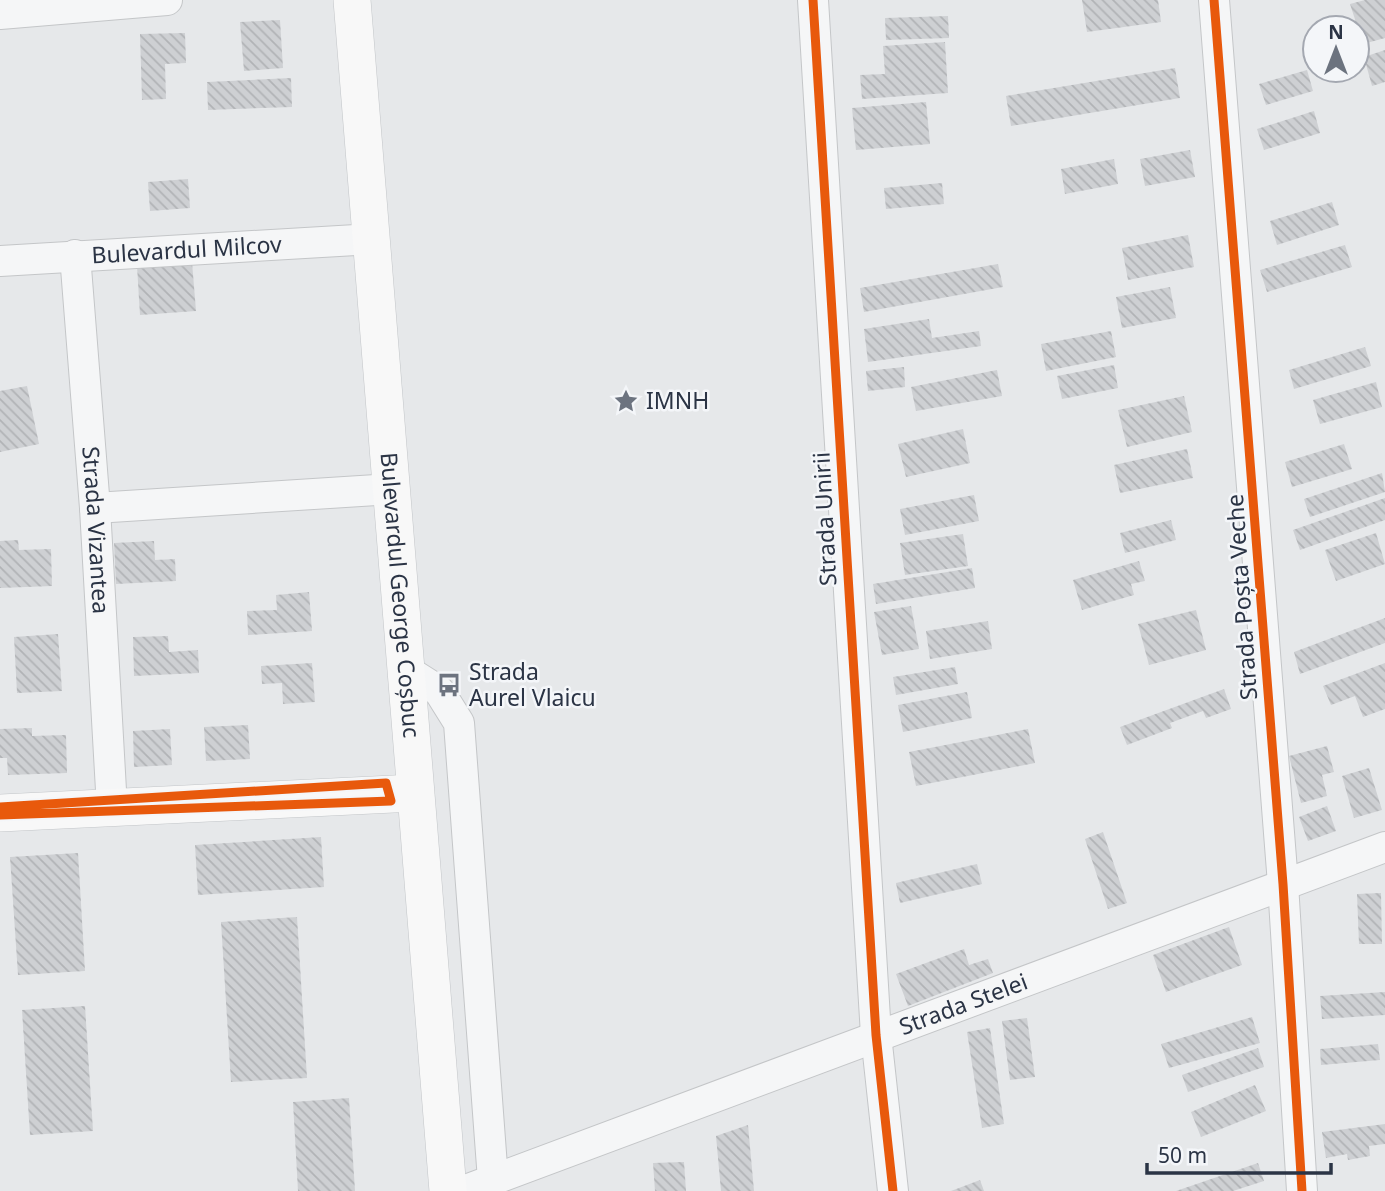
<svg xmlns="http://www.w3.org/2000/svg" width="1385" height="1191" font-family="'Noto Sans',sans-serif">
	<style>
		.building { fill: url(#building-back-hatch) }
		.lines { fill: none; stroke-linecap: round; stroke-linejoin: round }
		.minor-casing { stroke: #c4c6c8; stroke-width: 32 }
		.major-casing { stroke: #c2c5c8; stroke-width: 38 }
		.minor { stroke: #f5f6f7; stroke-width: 30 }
		.major { stroke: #f8f8f8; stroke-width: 37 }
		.cycleway-casing { stroke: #f4f6f9; stroke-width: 13 }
		.cycleway { stroke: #e8590c; stroke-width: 9 }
		.labels { text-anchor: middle; stroke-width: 5; stroke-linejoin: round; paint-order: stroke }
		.street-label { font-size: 23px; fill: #2b3445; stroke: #f4f6f9 }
		.poi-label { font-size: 23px; fill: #2b3445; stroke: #f4f6f9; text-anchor: start }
	</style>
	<defs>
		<pattern id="building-back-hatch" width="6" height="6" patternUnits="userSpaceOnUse" patternTransform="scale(1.75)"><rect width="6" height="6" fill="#ced0d3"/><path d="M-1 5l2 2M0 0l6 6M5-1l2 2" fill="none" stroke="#b1b3b6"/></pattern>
	</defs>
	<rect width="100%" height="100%" fill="#e6e8ea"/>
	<g class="building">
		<polygon points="1082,0 1158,0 1161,22 1087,32"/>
		<polygon points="1365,0 1385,0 1385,38 1363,44 1350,4"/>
		<polygon points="948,16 949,38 886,40 885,18"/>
		<polygon points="280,20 283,68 244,71 240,22"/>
		<polygon points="185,33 186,63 165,64 166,99 142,100 140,34"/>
		<polygon points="945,42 948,93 862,99 860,75 885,74 883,46"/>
		<polygon points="1385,50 1385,82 1372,86 1364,57"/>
		<polygon points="1175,68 1180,98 1011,126 1006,96"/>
		<polygon points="1307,70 1313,91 1266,105 1259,84"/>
		<polygon points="291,78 292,107 208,110 207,82"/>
		<polygon points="926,102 930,144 856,150 852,108"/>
		<polygon points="1314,111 1320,133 1264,150 1257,129"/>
		<polygon points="1190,150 1195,177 1145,186 1140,159"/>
		<polygon points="1114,159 1118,184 1065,194 1061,169"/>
		<polygon points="188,179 190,208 150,211 148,182"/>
		<polygon points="942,183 944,204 886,209 884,188"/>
		<polygon points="1332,202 1339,225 1277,245 1270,221"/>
		<polygon points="1188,235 1194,267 1128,280 1122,248"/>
		<polygon points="1345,245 1352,267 1267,292 1260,270"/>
		<polygon points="192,262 196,311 140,315 137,266"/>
		<polygon points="998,264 1003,287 864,312 860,288"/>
		<polygon points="1170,287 1176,318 1122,328 1116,297"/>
		<polygon points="929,319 932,338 979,331 981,346 868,362 864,329"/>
		<polygon points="1111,331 1116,357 1046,371 1041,344"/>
		<polygon points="1365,347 1371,366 1294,389 1289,370"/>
		<polygon points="1114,365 1118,388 1062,399 1057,376"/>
		<polygon points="904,367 905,387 868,391 866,371"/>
		<polygon points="997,370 1002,396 916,411 911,387"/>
		<polygon points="1376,382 1382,407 1320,424 1313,400"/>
		<polygon points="27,386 39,444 0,452 0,391"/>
		<polygon points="1184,396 1192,432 1127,447 1118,410"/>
		<polygon points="963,429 970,463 906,477 898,444"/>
		<polygon points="1344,444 1352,469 1292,487 1285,462"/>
		<polygon points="1187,449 1193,478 1120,493 1114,465"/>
		<polygon points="1382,473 1385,492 1310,517 1304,499"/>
		<polygon points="974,495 979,521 905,535 900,509"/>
		<polygon points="1385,498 1385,520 1300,550 1293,530"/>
		<polygon points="1171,520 1176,540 1125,553 1120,533"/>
		<polygon points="1376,533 1385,564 1336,581 1325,550"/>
		<polygon points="963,534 968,566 905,575 900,543"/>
		<polygon points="18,540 19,550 51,549 52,586 0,588 0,541"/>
		<polygon points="154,541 155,560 175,559 176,581 116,584 114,543"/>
		<polygon points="1139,561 1145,581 1131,584 1134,595 1082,610 1073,580"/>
		<polygon points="972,568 975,588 876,604 873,584"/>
		<polygon points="309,592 312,631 248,635 247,611 277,610 276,595"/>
		<polygon points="911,606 919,649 882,655 874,612"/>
		<polygon points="1196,610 1206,650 1149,665 1138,624"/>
		<polygon points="1385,618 1385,643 1300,674 1294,652"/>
		<polygon points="988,621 992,649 930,659 926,631"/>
		<polygon points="58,634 62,691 17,693 14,637"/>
		<polygon points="168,636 169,652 198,650 199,673 134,676 133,637"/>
		<polygon points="312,663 315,702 283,704 282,683 262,684 261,666"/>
		<polygon points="1385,663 1385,709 1363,717 1355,696 1331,705 1323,686"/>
		<polygon points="955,667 958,684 896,695 893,677"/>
		<polygon points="1224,689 1231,709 1206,718 1203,711 1170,723 1172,728 1127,745 1120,727"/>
		<polygon points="967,692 972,718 903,732 898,705"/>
		<polygon points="248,725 250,759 206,761 204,727"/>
		<polygon points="32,728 32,736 66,735 67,773 8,775 7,758 0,758 0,729"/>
		<polygon points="170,729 172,765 134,767 133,731"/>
		<polygon points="1028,729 1035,763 916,786 909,752"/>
		<polygon points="1327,746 1334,772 1322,775 1327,796 1301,803 1289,756"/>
		<polygon points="1369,768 1382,810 1354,818 1342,776"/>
		<polygon points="1327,806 1336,831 1308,841 1299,817"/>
		<polygon points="1103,832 1127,903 1108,909 1085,839"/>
		<polygon points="321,837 324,887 198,895 195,845"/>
		<polygon points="78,853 85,971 18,975 10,857"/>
		<polygon points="977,864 982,884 900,903 896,883"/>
		<polygon points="1381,893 1382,944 1359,944 1357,894"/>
		<polygon points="297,917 307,1078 231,1082 221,922"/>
		<polygon points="1229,927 1242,965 1166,992 1153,955"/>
		<polygon points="964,949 969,965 988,959 993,973 908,1006 896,974"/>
		<polygon points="1385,992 1385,1015 1322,1019 1320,996"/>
		<polygon points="85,1006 93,1131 30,1135 22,1010"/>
		<polygon points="1252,1017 1260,1043 1169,1068 1161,1044"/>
		<polygon points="1027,1018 1035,1077 1010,1080 1002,1021"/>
		<polygon points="990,1028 1004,1124 982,1128 967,1032"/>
		<polygon points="1378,1044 1380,1060 1321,1065 1320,1049"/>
		<polygon points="1258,1048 1264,1067 1188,1092 1182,1075"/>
		<polygon points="1255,1085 1266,1111 1201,1137 1191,1112"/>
		<polygon points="349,1098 355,1191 298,1191 293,1102"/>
		<polygon points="1385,1124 1385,1144 1369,1146 1370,1156 1348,1160 1347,1154 1326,1158 1322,1132"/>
		<polygon points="748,1125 754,1191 721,1191 716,1136"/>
		<polygon points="684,1162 686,1191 655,1191 653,1163"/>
		<polygon points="1258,1163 1264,1181 1233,1191 1176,1191"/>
		<polygon points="980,1180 984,1191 951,1191"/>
	</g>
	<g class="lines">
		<g class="minor-casing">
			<g id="minor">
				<polyline points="813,0 876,1035 893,1191"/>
				<polyline points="1214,0 1283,884 1302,1191"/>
				<polyline points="0,14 167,0"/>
				<path id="s1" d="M75 255 95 508 112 808"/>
				<path id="s2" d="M0 261 373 239"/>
				<polyline points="95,508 392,489"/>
				<polyline points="406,670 439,691 459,723 493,1180"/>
				<path id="s3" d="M463 1191 1385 847"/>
			</g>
		</g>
		<g class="major-casing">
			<g id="major">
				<path id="s4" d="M352 0 448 1191"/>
				<polyline points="0,813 414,793"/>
			</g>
		</g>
		<use href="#minor" class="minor"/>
		<use href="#major" class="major"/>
		<g class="cycleway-casing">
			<g id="cycleway">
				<polyline points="813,0 876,1035 893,1191"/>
				<polyline points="1214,0 1283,884 1302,1191"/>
				<polyline points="0,807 386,783 391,801 0,815"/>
			</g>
		</g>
		<use href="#cycleway" class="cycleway"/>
	</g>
	<defs>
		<g id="sight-bare" transform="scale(1.89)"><path d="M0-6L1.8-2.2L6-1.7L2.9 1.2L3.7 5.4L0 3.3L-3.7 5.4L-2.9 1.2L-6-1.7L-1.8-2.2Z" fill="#6c737f" stroke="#f4f6f9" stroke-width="2.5" paint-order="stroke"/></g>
		<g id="bus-bare" transform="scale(1.89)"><path d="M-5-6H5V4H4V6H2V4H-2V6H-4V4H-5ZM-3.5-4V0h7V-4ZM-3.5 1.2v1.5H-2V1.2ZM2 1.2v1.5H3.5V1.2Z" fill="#6c737f" stroke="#f4f6f9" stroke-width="2.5" paint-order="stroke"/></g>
	</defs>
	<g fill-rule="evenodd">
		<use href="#sight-bare" x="626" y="401"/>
		<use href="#bus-bare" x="449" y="685"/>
	</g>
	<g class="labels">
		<g class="street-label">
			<text dy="8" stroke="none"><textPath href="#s2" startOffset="187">Bulevardul Milcov</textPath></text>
			<text transform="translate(825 519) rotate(-93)" y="8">Strada Unirii</text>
			<text dy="8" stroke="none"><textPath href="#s1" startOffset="276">Strada Vizantea</textPath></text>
			<text dy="8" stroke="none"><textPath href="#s4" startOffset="597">Bulevardul George Coșbuc</textPath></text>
			<text transform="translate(1242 597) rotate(-94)" y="8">Strada Poșta Veche</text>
			<text dy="8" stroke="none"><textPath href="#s3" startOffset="534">Strada Stelei</textPath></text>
		</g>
		<g class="poi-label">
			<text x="646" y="409">IMNH</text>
			<text x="469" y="680">Strada<tspan x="469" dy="26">Aurel Vlaicu</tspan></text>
		</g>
	</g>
	<g transform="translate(1336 49)"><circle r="33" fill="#f4f6f9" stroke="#a4a8b1" stroke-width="2"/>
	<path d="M0-5L12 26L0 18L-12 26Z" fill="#6c737f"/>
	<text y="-10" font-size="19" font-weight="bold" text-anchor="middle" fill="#2b3445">N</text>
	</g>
	<path d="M1147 1163v10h184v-10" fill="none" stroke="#2b3445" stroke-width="3.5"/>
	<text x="1158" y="1163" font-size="21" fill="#2b3445" stroke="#f4f6f9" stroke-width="5" paint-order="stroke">50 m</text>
</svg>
